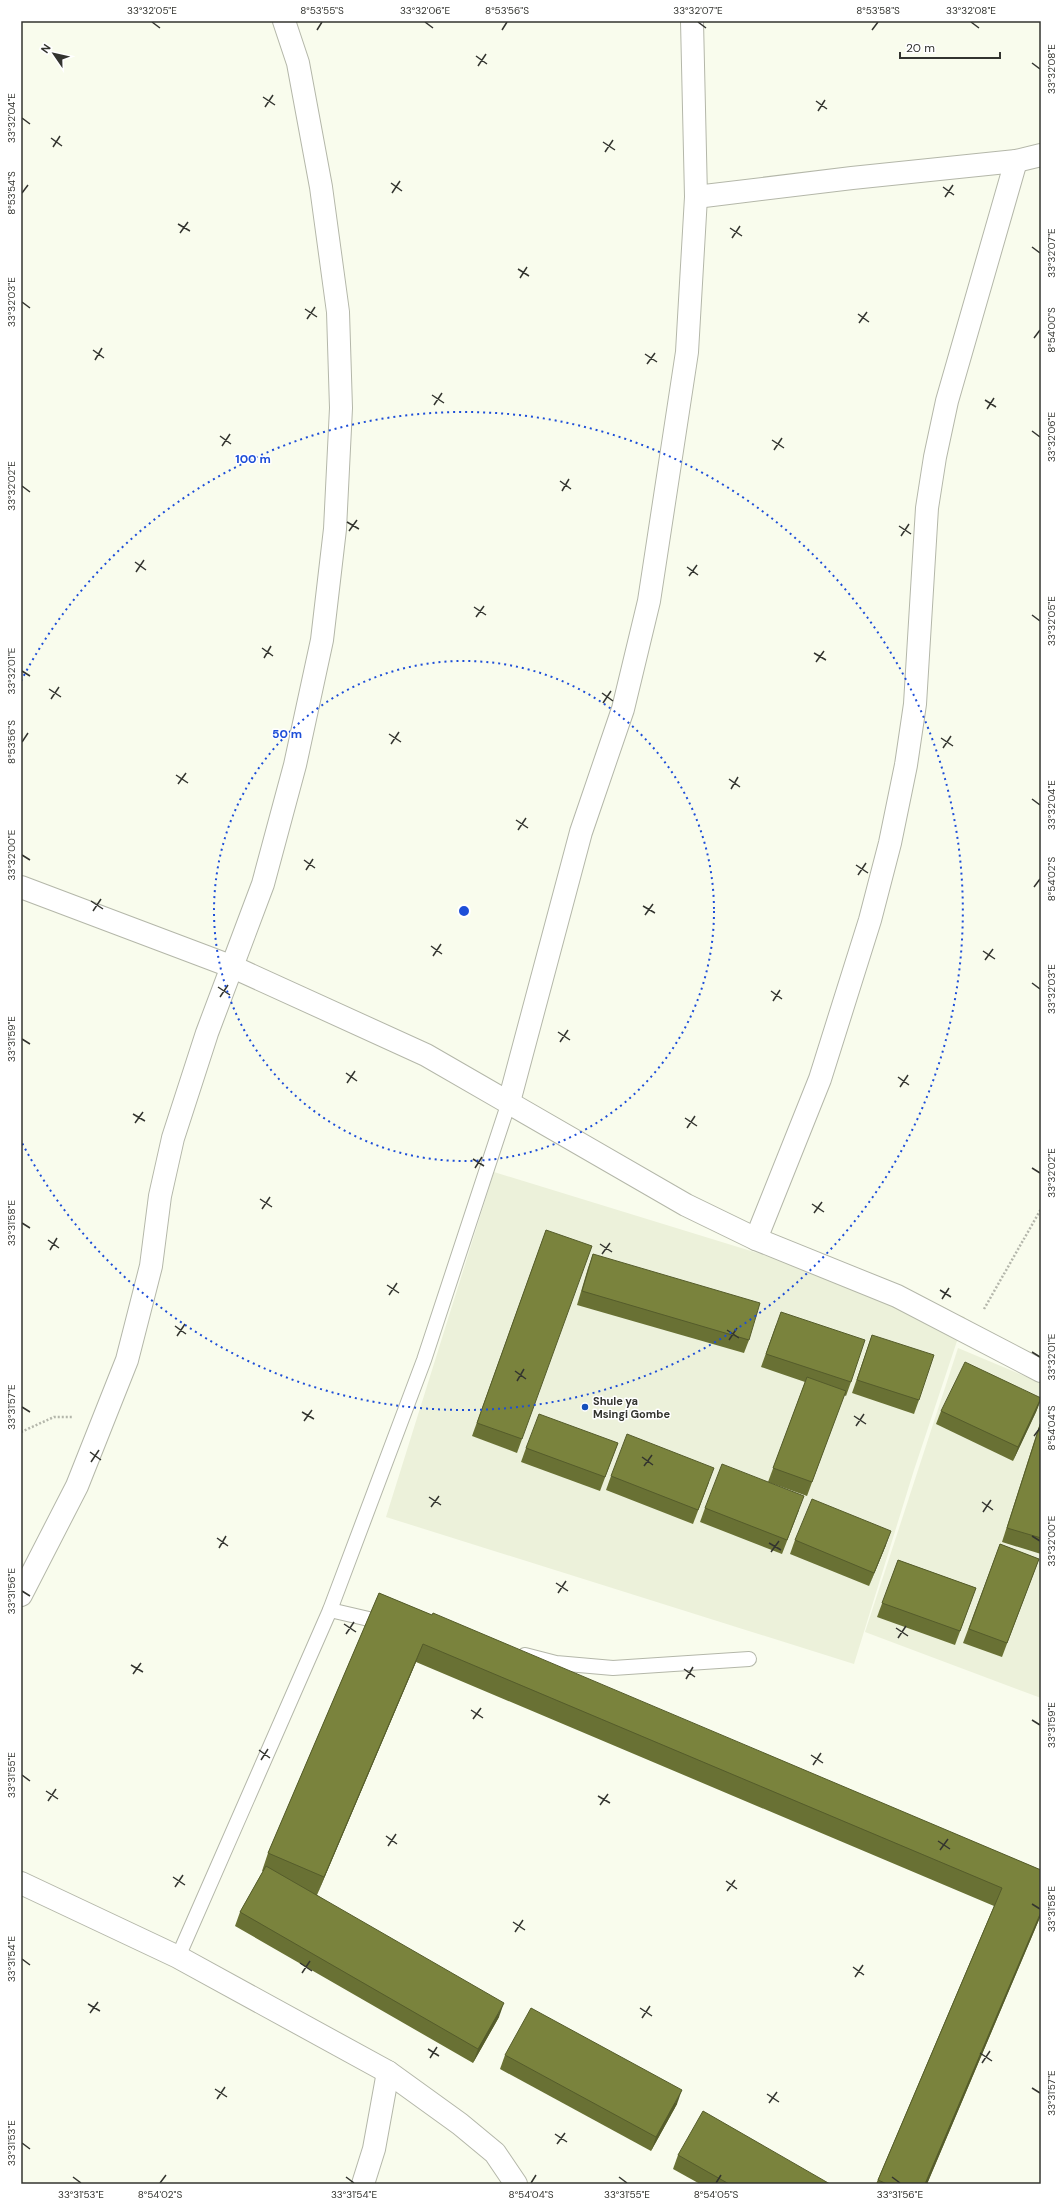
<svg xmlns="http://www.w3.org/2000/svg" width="1062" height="2205" font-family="'DM Sans',sans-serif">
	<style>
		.built { fill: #ecf1da }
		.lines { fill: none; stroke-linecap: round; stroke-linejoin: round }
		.service-casing { stroke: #b4b7a9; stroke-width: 16 }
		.minor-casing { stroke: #b4b7a9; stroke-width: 24 }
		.tertiary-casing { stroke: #b4b7a9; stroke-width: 24 }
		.path { stroke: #b4b6ab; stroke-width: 2.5; stroke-dasharray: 2 2; stroke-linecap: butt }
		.service { stroke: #fff; stroke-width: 14 }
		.minor { stroke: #fff; stroke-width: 22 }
		.tertiary { stroke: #fff; stroke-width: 22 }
		.wall { fill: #697134 }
		.shaded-wall { fill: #555c2b }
		.building { fill: #7a833d; stroke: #555c2b }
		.ticks { fill: none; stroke: #33342f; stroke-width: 1.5 }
		.ring { fill: none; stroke: #1d4ed8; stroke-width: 2; stroke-dasharray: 2 4 }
		.poi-dot { fill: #1550bc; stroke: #fff; stroke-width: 1.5 }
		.labels { text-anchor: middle; stroke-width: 3; stroke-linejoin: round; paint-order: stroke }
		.poi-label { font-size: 11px; font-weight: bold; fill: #33342f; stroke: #fff; text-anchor: start }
		.centre { fill: #1d4ed8; stroke: #fff; stroke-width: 2 }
		.ring-label { font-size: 12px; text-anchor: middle; font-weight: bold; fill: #1d4ed8; stroke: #fff; stroke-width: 3; stroke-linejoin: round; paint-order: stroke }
		.neatline { fill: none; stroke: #33342f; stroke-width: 1.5 }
		.ticks-label { font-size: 10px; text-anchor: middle; fill: #33342f }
	</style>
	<rect width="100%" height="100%" fill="#f9fced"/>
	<g class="built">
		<polygon points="494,1172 965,1317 914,1470 854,1664 386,1517"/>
		<polygon points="958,1348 1041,1383 1041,1698 865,1632"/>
	</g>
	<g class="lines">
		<g class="service-casing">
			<g id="service">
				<polyline points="330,1610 386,1623"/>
				<polyline points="525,1655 556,1663 613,1668 749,1659"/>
				<polyline points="178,1957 330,1610 424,1360 509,1102"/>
			</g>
		</g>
		<g class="minor-casing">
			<g id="minor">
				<polyline points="696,197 852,178 1016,161 1041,155"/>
				<polyline points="509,1102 581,832 623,709 649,601 687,352 696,197 692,21"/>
				<polyline points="756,1239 820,1079 870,920 890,843 906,765 915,704 927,508 935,457 947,401 1016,161"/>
				<polyline points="21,1595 77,1486 127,1360 151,1266 160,1196 173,1138 207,1033 263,884 295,765 322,640 335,529 341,408 338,312 321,187 298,63 284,21"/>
				<polyline points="21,1883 178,1957 388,2072 460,2124 495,2153 516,2184"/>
				<polyline points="363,2184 374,2149 388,2072"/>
			</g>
		</g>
		<g class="tertiary-casing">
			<polyline id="tertiary" points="21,887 233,967 426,1055 686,1205 756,1239 897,1296 1041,1371"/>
		</g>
		<g class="path">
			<polyline points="984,1309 1041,1209"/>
			<polyline points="21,1432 54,1417 73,1417"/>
		</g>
		<use href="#service" class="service"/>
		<use href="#minor" class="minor"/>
		<use href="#tertiary" class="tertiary"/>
	</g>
	<g class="wall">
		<polygon points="546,1230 522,1439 517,1453 472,1436"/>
		<polygon points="593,1254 749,1340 744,1353 577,1305 588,1268"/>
		<polygon points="776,1325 851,1382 846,1396 844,1395 807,1496 768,1482 805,1382 761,1367"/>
		<polygon points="872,1335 919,1400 914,1414 852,1393"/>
		<polygon points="1041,1400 1036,1412 1013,1461 936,1424 941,1411"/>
		<polygon points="1041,1420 1041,1554 1002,1542"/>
		<polygon points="618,1443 600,1491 521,1462 526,1448"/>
		<polygon points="611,1476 709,1482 693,1524 606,1490"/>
		<polygon points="705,1508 799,1510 782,1554 700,1522"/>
		<polygon points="795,1540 886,1545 869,1586 790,1554"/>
		<polygon points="1000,1544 1039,1559 1002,1657 963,1643"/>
		<polygon points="898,1560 976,1588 955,1645 877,1617"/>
		<polygon points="379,1593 1041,1870 1041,1915 927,2184 876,2184 994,1906 416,1662 317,1895 499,2017 473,2063 235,1926 240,1912 263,1871 262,1871 268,1853"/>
		<polygon points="505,2055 677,2104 651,2151 500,2069"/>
		<polygon points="678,2155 830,2184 700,2184 673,2169"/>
	</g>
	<g class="shaded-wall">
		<polygon points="1041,1399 1036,1412 1013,1461 1018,1447"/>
		<polygon points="891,1531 886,1545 869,1586 874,1573"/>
		<polygon points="423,1644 416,1662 317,1895 324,1877"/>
		<polygon points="1041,1912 1041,1915 927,2184 925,2184"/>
		<polygon points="504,2003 499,2017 473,2063 478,2049"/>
		<polygon points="682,2090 677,2104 651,2151 656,2137"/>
	</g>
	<g class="building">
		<polygon points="546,1230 592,1246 522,1439 477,1423"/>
		<polygon points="593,1254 760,1303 749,1340 582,1291"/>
		<polygon points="781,1312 865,1340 851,1382 766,1354"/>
		<polygon points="872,1335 934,1355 919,1400 857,1380"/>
		<polygon points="965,1362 1041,1398 1018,1447 941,1411"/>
		<polygon points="807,1377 846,1391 812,1482 773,1468"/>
		<polygon points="539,1414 618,1443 605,1477 526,1448"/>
		<polygon points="1041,1422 1041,1538 1007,1528"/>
		<polygon points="627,1434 714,1468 698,1510 611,1476"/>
		<polygon points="722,1464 804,1496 787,1540 705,1508"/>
		<polygon points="812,1499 891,1531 874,1573 795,1540"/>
		<polygon points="1000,1544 1039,1559 1007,1643 969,1629"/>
		<polygon points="898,1560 976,1588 960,1631 882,1603"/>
		<polygon points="379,1593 432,1615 433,1613 1041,1870 1041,1912 925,2184 887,2184 878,2180 1002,1888 423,1644 324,1877 268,1853"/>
		<polygon points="266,1866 504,2003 478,2049 240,1912"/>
		<polygon points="531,2008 682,2090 656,2137 505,2055"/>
		<polygon points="703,2111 830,2184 729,2184 678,2155"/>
	</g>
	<path class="ticks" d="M152 22 160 28M425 22 433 28M698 22 706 28M971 22 979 28M317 30 322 22M502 30 507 22M872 30 878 22M476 56 487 64M1032 63 1040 69M478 66 486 54M263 97 275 105M816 101 827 109M265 107 273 95M818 111 825 100M22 118 30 124M51 138 62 146M603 142 615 150M53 147 60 136M605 152 613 140M391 183 402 191M943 187 954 195M22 193 28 185M392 193 400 181M945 197 953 185M178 224 190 231M730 228 742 236M180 233 188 222M732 238 740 226M1032 247 1040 253M518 269 529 276M520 278 527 267M22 302 30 308M305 309 317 317M858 314 869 322M307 319 315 307M859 323 867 312M1034 338 1040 330M93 350 104 358M645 354 657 362M95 360 102 348M647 364 655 353M432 395 444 403M985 400 996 407M434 405 442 393M987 409 994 398M1032 431 1040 437M220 436 231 444M772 440 784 448M222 446 230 434M774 450 782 438M560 481 571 489M22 486 30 492M562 491 569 479M347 522 359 529M899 526 911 534M349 531 357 520M901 536 909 524M135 562 146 570M687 567 698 575M136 572 144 560M689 576 697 565M474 607 486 615M1032 615 1040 621M476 617 484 606M262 648 273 656M814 653 826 660M264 658 271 646M816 662 824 651M22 671 30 676M49 689 61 697M602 693 613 701M51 699 59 687M603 703 611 691M389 734 401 742M941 738 953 746M22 742 28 733M391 744 399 732M943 748 951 736M176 775 188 783M729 779 740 787M178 784 186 773M731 789 738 777M1032 799 1040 805M516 820 528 828M518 830 526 818M22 855 30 860M304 860 315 868M856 865 868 873M306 870 313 859M858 875 866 863M1034 887 1040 879M91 901 103 909M643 906 655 913M93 911 101 899M645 915 653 904M431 946 442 954M983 951 995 959M433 956 441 944M985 960 993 949M1032 983 1040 989M218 987 230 995M771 991 782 999M220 997 228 985M773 1001 780 990M558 1032 570 1040M22 1039 30 1044M560 1042 568 1030M346 1073 357 1081M898 1077 909 1085M347 1083 355 1071M900 1087 908 1075M133 1114 145 1121M685 1118 697 1126M135 1123 143 1112M687 1128 695 1116M473 1159 484 1166M475 1168 482 1157M1032 1168 1040 1173M260 1199 272 1207M812 1204 824 1212M262 1209 270 1197M814 1213 822 1202M22 1223 30 1228M48 1240 59 1248M600 1244 612 1252M50 1250 57 1238M602 1254 610 1243M387 1285 399 1293M940 1290 951 1297M389 1295 397 1283M942 1299 949 1288M175 1326 186 1334M727 1330 739 1338M177 1336 185 1324M729 1340 737 1328M1032 1352 1040 1357M515 1371 526 1379M517 1381 524 1369M22 1407 30 1412M302 1412 314 1419M854 1416 866 1424M304 1421 312 1410M856 1426 864 1414M1034 1436 1040 1428M90 1452 101 1460M642 1457 653 1465M91 1462 99 1450M644 1466 652 1455M429 1497 441 1505M982 1502 993 1510M431 1507 439 1496M983 1512 991 1500M1032 1536 1040 1541M217 1538 228 1546M769 1543 781 1550M219 1548 226 1536M771 1552 779 1541M556 1583 568 1591M22 1591 30 1596M558 1593 566 1581M344 1624 356 1632M896 1628 908 1636M346 1634 354 1622M898 1638 906 1626M131 1665 143 1672M684 1669 695 1677M133 1674 141 1663M686 1679 693 1667M471 1710 483 1718M473 1719 481 1708M1032 1720 1040 1725M259 1750 270 1758M811 1755 823 1763M261 1760 268 1749M813 1765 821 1753M22 1775 30 1781M46 1791 58 1799M598 1796 610 1803M48 1801 56 1789M600 1805 608 1794M386 1836 397 1844M938 1841 950 1849M388 1846 396 1834M940 1850 948 1839M173 1877 185 1885M726 1881 737 1889M175 1887 183 1875M727 1891 735 1880M1032 1904 1040 1909M513 1922 525 1930M515 1932 523 1920M22 1959 30 1965M300 1963 312 1971M853 1967 864 1975M302 1973 310 1961M855 1977 863 1965M88 2004 100 2011M640 2008 652 2016M90 2013 98 2002M642 2018 650 2006M428 2049 439 2056M980 2053 992 2061M430 2058 437 2047M982 2063 990 2051M1032 2088 1040 2093M215 2089 227 2097M767 2094 779 2102M217 2099 225 2087M769 2103 777 2092M555 2134 567 2142M22 2143 30 2149M557 2144 565 2133M73 2177 81 2183M346 2177 354 2183M619 2177 627 2183M892 2177 900 2183M160 2183 166 2175M531 2183 536 2175M716 2183 721 2175"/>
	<g class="ring">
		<circle cx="464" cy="911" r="250"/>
		<path d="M21 681A499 499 0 1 1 21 1141"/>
	</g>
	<circle class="poi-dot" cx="585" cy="1407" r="4"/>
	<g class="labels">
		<g class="poi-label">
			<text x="593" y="1405">Shule ya<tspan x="593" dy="13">Msingi Gombe</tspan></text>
		</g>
	</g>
	<circle cx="464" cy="911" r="6" class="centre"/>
	<g class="ring-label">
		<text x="253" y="463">100 m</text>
		<text x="287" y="738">50 m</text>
	</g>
	<rect width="1062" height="2205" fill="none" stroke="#ffffff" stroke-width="44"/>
	<g transform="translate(54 54) rotate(304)" stroke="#ffffff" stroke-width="3" paint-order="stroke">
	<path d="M0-3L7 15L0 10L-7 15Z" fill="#33342f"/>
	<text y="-6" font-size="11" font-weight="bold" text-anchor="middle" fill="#33342f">N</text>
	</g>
	<path d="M900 52v6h100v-6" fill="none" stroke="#33342f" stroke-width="2"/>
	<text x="906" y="52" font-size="12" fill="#33342f" stroke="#ffffff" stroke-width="3" paint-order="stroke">20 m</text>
	<rect x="22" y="22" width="1018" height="2161" class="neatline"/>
	<g class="ticks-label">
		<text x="152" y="14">33°32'05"E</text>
		<text x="322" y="14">8°53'55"S</text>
		<text x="425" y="14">33°32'06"E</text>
		<text x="507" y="14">8°53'56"S</text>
		<text x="698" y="14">33°32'07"E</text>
		<text x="878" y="14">8°53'58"S</text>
		<text x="971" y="14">33°32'08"E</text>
		<text transform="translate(1051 69) rotate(-90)" y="4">33°32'08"E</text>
		<text transform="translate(11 118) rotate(-90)" y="4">33°32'04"E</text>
		<text transform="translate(11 193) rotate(-90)" y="4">8°53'54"S</text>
		<text transform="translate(1051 253) rotate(-90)" y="4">33°32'07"E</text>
		<text transform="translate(11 302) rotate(-90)" y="4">33°32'03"E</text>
		<text transform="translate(1051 330) rotate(-90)" y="4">8°54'00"S</text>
		<text transform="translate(1051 437) rotate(-90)" y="4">33°32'06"E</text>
		<text transform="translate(11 486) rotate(-90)" y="4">33°32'02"E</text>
		<text transform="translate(1051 621) rotate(-90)" y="4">33°32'05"E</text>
		<text transform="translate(11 671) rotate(-90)" y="4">33°32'01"E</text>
		<text transform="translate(11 742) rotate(-90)" y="4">8°53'56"S</text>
		<text transform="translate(1051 805) rotate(-90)" y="4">33°32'04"E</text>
		<text transform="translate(11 855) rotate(-90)" y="4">33°32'00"E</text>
		<text transform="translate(1051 879) rotate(-90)" y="4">8°54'02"S</text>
		<text transform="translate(1051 989) rotate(-90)" y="4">33°32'03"E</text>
		<text transform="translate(11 1039) rotate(-90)" y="4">33°31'59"E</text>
		<text transform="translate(1051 1173) rotate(-90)" y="4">33°32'02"E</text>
		<text transform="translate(11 1223) rotate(-90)" y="4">33°31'58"E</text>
		<text transform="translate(1051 1357) rotate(-90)" y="4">33°32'01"E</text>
		<text transform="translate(11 1407) rotate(-90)" y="4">33°31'57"E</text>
		<text transform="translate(1051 1428) rotate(-90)" y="4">8°54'04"S</text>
		<text transform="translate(1051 1541) rotate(-90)" y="4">33°32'00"E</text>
		<text transform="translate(11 1591) rotate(-90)" y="4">33°31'56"E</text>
		<text transform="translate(1051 1725) rotate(-90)" y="4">33°31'59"E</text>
		<text transform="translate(11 1775) rotate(-90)" y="4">33°31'55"E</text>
		<text transform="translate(1051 1909) rotate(-90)" y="4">33°31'58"E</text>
		<text transform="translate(11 1959) rotate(-90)" y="4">33°31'54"E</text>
		<text transform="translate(1051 2093) rotate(-90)" y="4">33°31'57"E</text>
		<text transform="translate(11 2143) rotate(-90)" y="4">33°31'53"E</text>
		<text x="81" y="2198">33°31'53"E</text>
		<text x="160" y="2198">8°54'02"S</text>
		<text x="354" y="2198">33°31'54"E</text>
		<text x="531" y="2198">8°54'04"S</text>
		<text x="627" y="2198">33°31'55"E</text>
		<text x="716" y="2198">8°54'05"S</text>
		<text x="900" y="2198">33°31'56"E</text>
	</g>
</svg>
